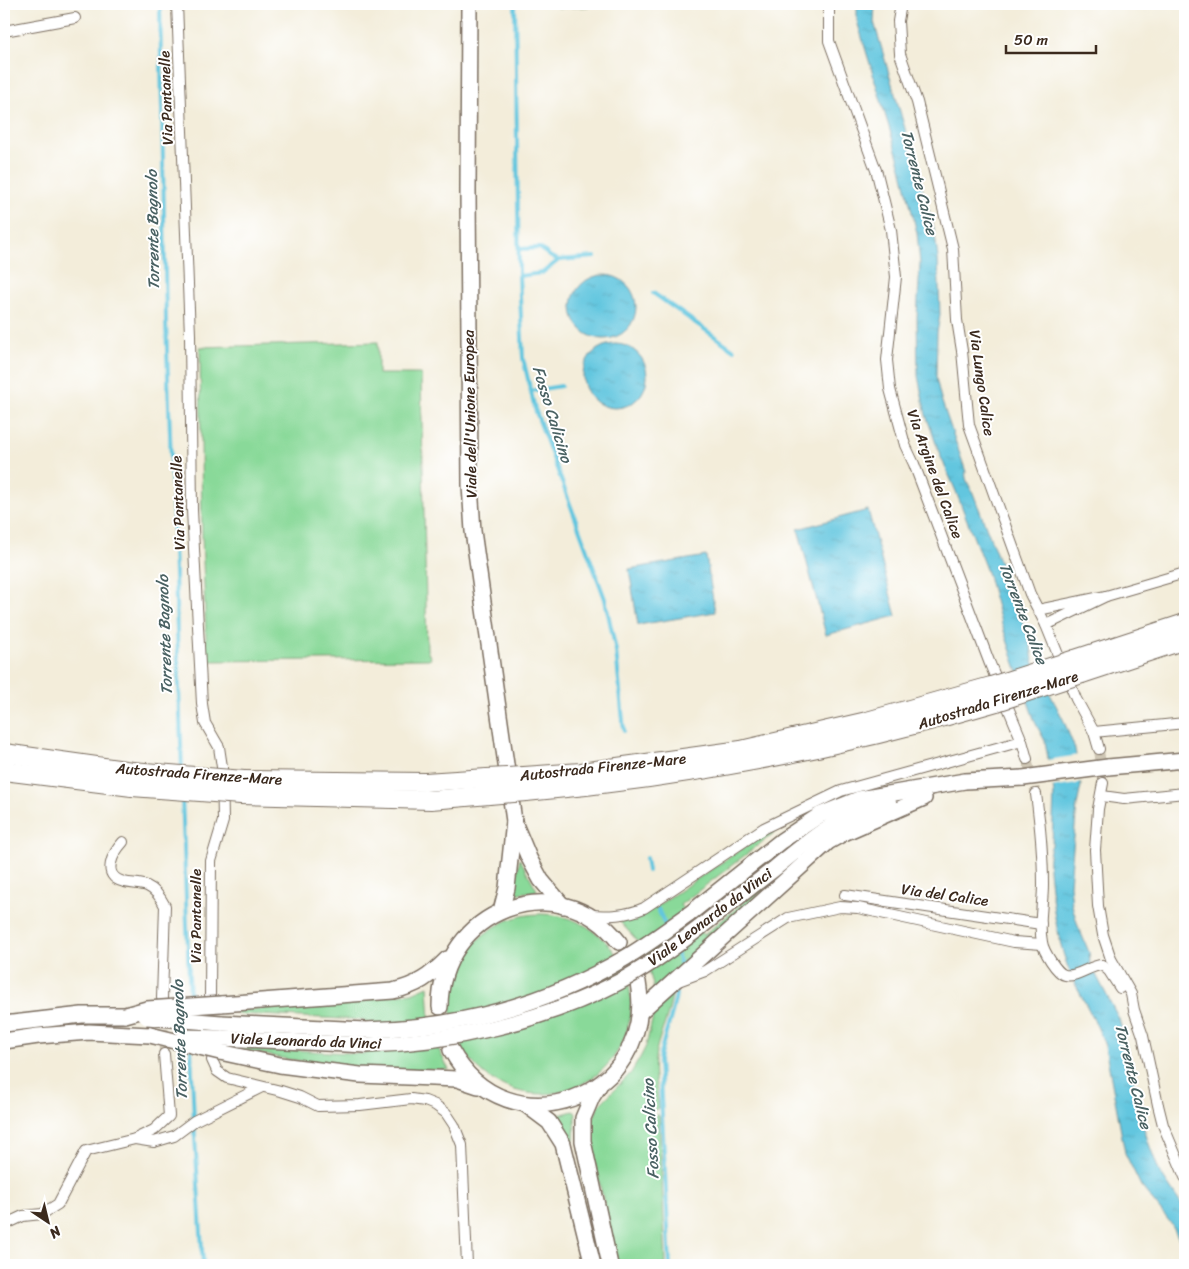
<svg xmlns="http://www.w3.org/2000/svg" width="1189" height="1269" font-family="Sriracha,sans-serif">
	<style>
		.green { fill: #89d999; stroke: #62825c }
		.water { fill: url(#water-ripples); stroke: #4e787e }
		.pier { fill: #f3edda }
		.lines { fill: none; stroke-linecap: round; stroke-linejoin: round }
		.stream { stroke: #62c6df; stroke-width: 4 }
		.minor-tunnel { stroke: #cec6b4; stroke-width: 10; stroke-dasharray: 10 5; stroke-linecap: butt }
		.minor-casing { stroke: #7b6e60; stroke-width: 12 }
		.primary-casing { stroke: #7b6e60; stroke-width: 18 }
		.motorway-casing { stroke: #7b6e60; stroke-width: 20 }
		.minor { stroke: #fff; stroke-width: 10 }
		.primary { stroke: #fff; stroke-width: 15 }
		.motorway { stroke: #fff; stroke-width: 18 }
		.primary-bridge-casing { stroke: #7b6e60; stroke-width: 18; stroke-linecap: butt }
		.motorway-bridge-casing { stroke: #7b6e60; stroke-width: 20; stroke-linecap: butt }
		.primary-bridge { stroke: #fff; stroke-width: 15 }
		.motorway-bridge { stroke: #fff; stroke-width: 18 }
		.labels { text-anchor: middle; stroke-width: 4; stroke-linejoin: round; paint-order: stroke }
		.street-label { font-size: 15px; fill: #3b2a1e; stroke: #fff }
		.water-label { font-size: 16px; font-style: italic; fill: #496162; stroke: #fff }
	</style>
	<defs>
		<pattern id="water-ripples" width="26" height="14" patternUnits="userSpaceOnUse" patternTransform="scale(1.25)"><rect width="26" height="14" fill="#62c6df"/><path d="M2 4q2-2 4 0t4 0M15 11q2-2 4 0t4 0" fill="none" stroke="#56aabf"/></pattern>
	</defs>
	<rect width="100%" height="100%" fill="#fff"/>
	<filter id="ink" filterUnits="userSpaceOnUse"><feTurbulence type="fractalNoise" baseFrequency=".02" numOctaves="2"/><feDisplacementMap in="SourceGraphic" scale="10" xChannelSelector="R" yChannelSelector="G"/><feConvolveMatrix kernelMatrix="1 2 1 2 8 2 1 2 1" color-interpolation-filters="sRGB"/></filter>
	<filter id="wash" filterUnits="userSpaceOnUse"><feTurbulence type="fractalNoise" baseFrequency=".0096" numOctaves="4" result="noise"/><feDisplacementMap in="SourceGraphic" scale="20" xChannelSelector="R" yChannelSelector="G"/><feGaussianBlur stdDeviation="1.12" result="paint"/><feColorMatrix in="noise" values="0 0 0 0 0 0 0 0 0 0 0 0 0 0 0 0 0 1.4 0 .05"/><feComposite in="paint" operator="in"/></filter>
	<g filter="url(#wash)">
		<rect width="100%" height="100%" fill="#f3edda"/>
		<g class="green">
			<polygon points="554,4 640,4 559,8"/>
			<polygon points="378,342 378,374 421,374 427,650 431,659 207,661 202,535 200,347"/>
			<polygon points="773,831 774,833 680,905 704,935 782,870 793,863 656,989 654,989 645,955 634,937 620,922 640,917 651,910 755,840"/>
			<polygon points="520,859 537,890 536,891 512,894"/>
			<circle cx="541" cy="1004" r="90"/>
			<polygon points="428,986 430,1022 436,1044 449,1070 368,1069 286,1059 237,1049 238,1047 366,1054 364,1020 239,1014 236,1013 236,1011 412,993"/>
			<path d="M672 991C671 1014 660 1031 656 1052 652 1070 657 1090 659 1108L649 1113 652 1117 657 1114 659 1116 666 1265H618L593 1155 590 1132 592 1122 599 1105 631 1073 641 1056 646 1046 655 1008Z"/>
			<polygon points="573,1111 576,1113 574,1140 572,1142 557,1117 559,1115"/>
		</g>
		<g class="water">
			<path d="M857 4H875L874 22 934 228 938 258 940 315 937 333 936 378 941 399 966 472C964 479 970 486 973 493L1030 641 1033 661 1063 719 1075 749 1081 786 1077 805 1072 859 1070 885 1072 905 1078 926 1089 952 1090 963 1119 1019 1130 1060 1141 1119 1149 1144 1159 1171 1185 1210V1250L1170 1222 1141 1186 1125 1153 1105 1046C1097 1022 1082 999 1072 977 1059 949 1053 910 1050 879 1049 870 1047 854 1052 845L1054 793 1045 741 1035 722 1001 622 987 572 955 489 940 455 926 415 918 376 917 317 920 263 917 233 901 167 857 21Z"/>
			<circle cx="604" cy="307" r="32"/>
			<circle cx="615" cy="376" r="32"/>
			<polygon points="868,510 896,616 826,635 798,529"/>
			<polygon points="706,556 715,612 638,625 629,569"/>
		</g>
		<polygon class="pier" points="1079,755 1083,783 1051,788 1047,760"/>
		<g class="lines">
			<g class="stream">
				<polyline points="160,4 166,321 182,771"/>
				<polyline points="515,4 519,276 523,358 535,409 605,599 616,651 624,731"/>
				<polyline points="519,249 540,248 551,257 559,260"/>
				<polyline points="519,276 542,273 559,260 595,257"/>
				<polyline points="653,293 734,350"/>
				<polyline points="530,391 561,386"/>
				<polyline points="182,795 190,1003"/>
				<polyline points="646,858 648,871"/>
				<polyline points="658,909 666,927"/>
				<polyline points="675,950 681,964"/>
				<polyline points="191,1048 194,1121 203,1265"/>
				<path d="M670 1265 659 1060C663 1037 673 1017 676 994"/>
			</g>
		</g>
	</g>
	<g filter="url(#ink)">
		<g class="lines">
			<g class="minor-tunnel">
				<polyline points="1099,749 1103,783"/>
				<polyline points="1027,759 1036,794"/>
				<polyline points="163,1014 164,1054"/>
			</g>
			<g class="minor-casing">
				<g id="minor">
					<polyline points="177,4 190,335 192,510 202,704 205,723 219,747 222,767 223,821 211,861 210,995"/>
					<polyline points="829,4 829,41 877,173 891,230 896,277 887,360 890,389 905,445 914,464 990,664 1022,741 1027,759"/>
					<polyline points="901,4 898,21 900,54 917,102 953,249 957,320 962,351 969,425 1030,594 1046,625 1076,699 1094,732 1099,749"/>
					<polyline points="4,31 75,18"/>
					<polyline points="1106,596 1185,573"/>
					<polyline points="1038,610 1106,596 1046,625"/>
					<polyline points="1094,732 1185,723"/>
					<polyline points="1103,783 1098,809 1095,850 1098,906 1103,935 1111,959 1131,994 1134,1010 1143,1036 1158,1105 1163,1125 1185,1177"/>
					<path d="M1036 794C1040 824 1043 855 1043 885 1043 904 1038 923 1042 942 1043 950 1057 974 1065 975 1077 978 1090 965 1102 965L1109 971 1120 988"/>
					<polyline points="1102,796 1124,799 1185,793"/>
					<path d="M123 842C113 853 100 876 124 882 132 884 140 883 147 886 156 890 161 898 165 906L162 998"/>
					<polyline points="845,895 1041,924"/>
					<path d="M589 915C608 916 626 916 644 908L764 828 841 791 1022 741"/>
					<polyline points="678,981 705,971 788,918 840,907 858,908 1014,942 1042,944"/>
					<polyline points="212,1060 217,1071 227,1078 281,1091 300,1097 318,1106 360,1105 411,1099 425,1101 435,1105 446,1113 454,1125 462,1145 467,1265"/>
					<polyline points="135,1139 154,1142 174,1136 194,1121 262,1087"/>
					<polyline points="4,1225 23,1216 42,1214 58,1204 86,1151 135,1139 154,1130 169,1116 164,1054"/>
				</g>
			</g>
			<g class="primary-casing">
				<g id="primary">
					<polyline points="469,4 468,191 470,485 473,531 514,821 507,888 501,911"/>
					<polyline points="1108,767 1185,760"/>
					<polyline points="514,822 529,858 541,880 563,906"/>
					<polyline points="688,915 781,841 820,815 859,799 965,781 1023,778"/>
					<path d="M698 929C723 909 748 889 774 869 812 838 839 813 889 804"/>
					<path d="M221 1004 393 991C418 985 429 977 447 959"/>
					<path d="M440 1007C440 911 558 864 619 942"/>
					<polyline points="640,1012 828,842 844,833 924,798"/>
					<polyline points="221,1023 365,1030"/>
					<polyline points="4,1024 82,1015 125,1015"/>
					<polyline points="221,1038 366,1045"/>
					<polyline points="4,1041 38,1036 89,1032 150,1035"/>
					<path d="M451 1050C507 1153 658 1098 638 982"/>
					<polyline points="220,1052 280,1065 311,1069 360,1075 457,1079 478,1086"/>
					<polyline points="599,1086 592,1097 583,1118 583,1141 610,1265"/>
					<polyline points="525,1104 549,1122 563,1144 593,1265"/>
				</g>
			</g>
			<g class="motorway-casing">
				<g id="motorway">
					<polyline points="1075,659 1185,623"/>
					<polyline points="1082,674 1185,640"/>
					<polyline points="4,753 132,771"/>
					<polyline points="4,771 132,787"/>
					<polyline points="524,776 581,772 741,750 867,721 991,686"/>
					<polyline points="244,780 425,782 487,778"/>
					<path d="M526 792C686 778 843 748 997 702"/>
					<polyline points="241,795 431,800 489,795"/>
				</g>
			</g>
			<use href="#minor" class="minor"/>
			<use href="#primary" class="primary"/>
			<use href="#motorway" class="motorway"/>
			<g class="primary-bridge-casing">
				<g id="primary-bridge">
					<polyline points="1023,778 1108,767"/>
					<polyline points="125,1015 147,1009 221,1004"/>
					<polyline points="147,1017 221,1023"/>
					<path d="M365 1030C457 1028 545 1005 625 958 647 945 667 930 688 915"/>
					<polyline points="150,1035 220,1052"/>
					<polyline points="184,1037 221,1038"/>
					<path d="M366 1045C450 1043 544 1021 619 982 647 967 673 948 698 929"/>
				</g>
			</g>
			<g class="motorway-bridge-casing">
				<g id="motorway-bridge">
					<polyline points="991,686 1075,659"/>
					<polyline points="997,702 1082,674"/>
					<polyline points="132,771 244,780"/>
					<polyline points="487,778 524,776"/>
					<polyline points="132,787 241,795"/>
					<polyline points="489,795 526,792"/>
				</g>
			</g>
			<use href="#primary-bridge" class="primary-bridge"/>
			<use href="#motorway-bridge" class="motorway-bridge"/>
		</g>
	</g>
	<g class="labels">
		<g class="street-label">
			<text transform="translate(166 98) rotate(-92)" y="5">Via Pantanelle</text>
			<text transform="translate(982 383) rotate(82)" y="5">Via Lungo Calice</text>
			<text transform="translate(470 414) rotate(-91)" y="5">Viale dell'Unione Europea</text>
			<text transform="translate(935 474) rotate(70)" y="5">Via Argine del Calice</text>
			<text transform="translate(178 503) rotate(-92)" y="5">Via Pantanelle</text>
			<text transform="translate(998 700) rotate(-17)" y="5">Autostrada Firenze-Mare</text>
			<text transform="translate(603 767) rotate(-6)" y="5">Autostrada Firenze-Mare</text>
			<text transform="translate(199 774) rotate(4)" y="5">Autostrada Firenze-Mare</text>
			<text transform="translate(945 895) rotate(8)" y="5">Via del Calice</text>
			<text transform="translate(196 916) rotate(-90)" y="5">Via Pantanelle</text>
			<text transform="translate(710 917) rotate(-37)" y="5">Viale Leonardo da Vinci</text>
			<text transform="translate(306 1041) rotate(2)" y="5">Viale Leonardo da Vinci</text>
		</g>
		<g class="water-label">
			<text transform="translate(920 182) rotate(76)" y="6">Torrente Calice</text>
			<text transform="translate(152 230) rotate(-91)" y="6">Torrente Bagnolo</text>
			<text transform="translate(553 414) rotate(73)" y="6">Fosso Calicino</text>
			<text transform="translate(1024 613) rotate(69)" y="6">Torrente Calice</text>
			<text transform="translate(164 635) rotate(-92)" y="6">Torrente Bagnolo</text>
			<text transform="translate(179 1040) rotate(-92)" y="6">Torrente Bagnolo</text>
			<text transform="translate(1134 1076) rotate(76)" y="6">Torrente Calice</text>
			<text transform="translate(650 1129) rotate(-93)" y="6">Fosso Calicino</text>
		</g>
	</g>
	<rect width="1189" height="1269" fill="none" stroke="#fff" stroke-width="20"/>
	<g transform="translate(48 1222) rotate(145)" stroke="#ffffff" stroke-width="4" paint-order="stroke">
	<path d="M0-4L9 19L0 12L-9 19Z" fill="#3b2a1e"/>
	<text y="-8" font-size="14" font-weight="bold" text-anchor="middle" fill="#3b2a1e">N</text>
	</g>
	<path d="M1006 45v8h90v-8" fill="none" stroke="#3b2a1e" stroke-width="2.5"/>
	<text x="1014" y="45" font-size="15" fill="#3b2a1e" stroke="#ffffff" stroke-width="4" paint-order="stroke">50 m</text>
</svg>
